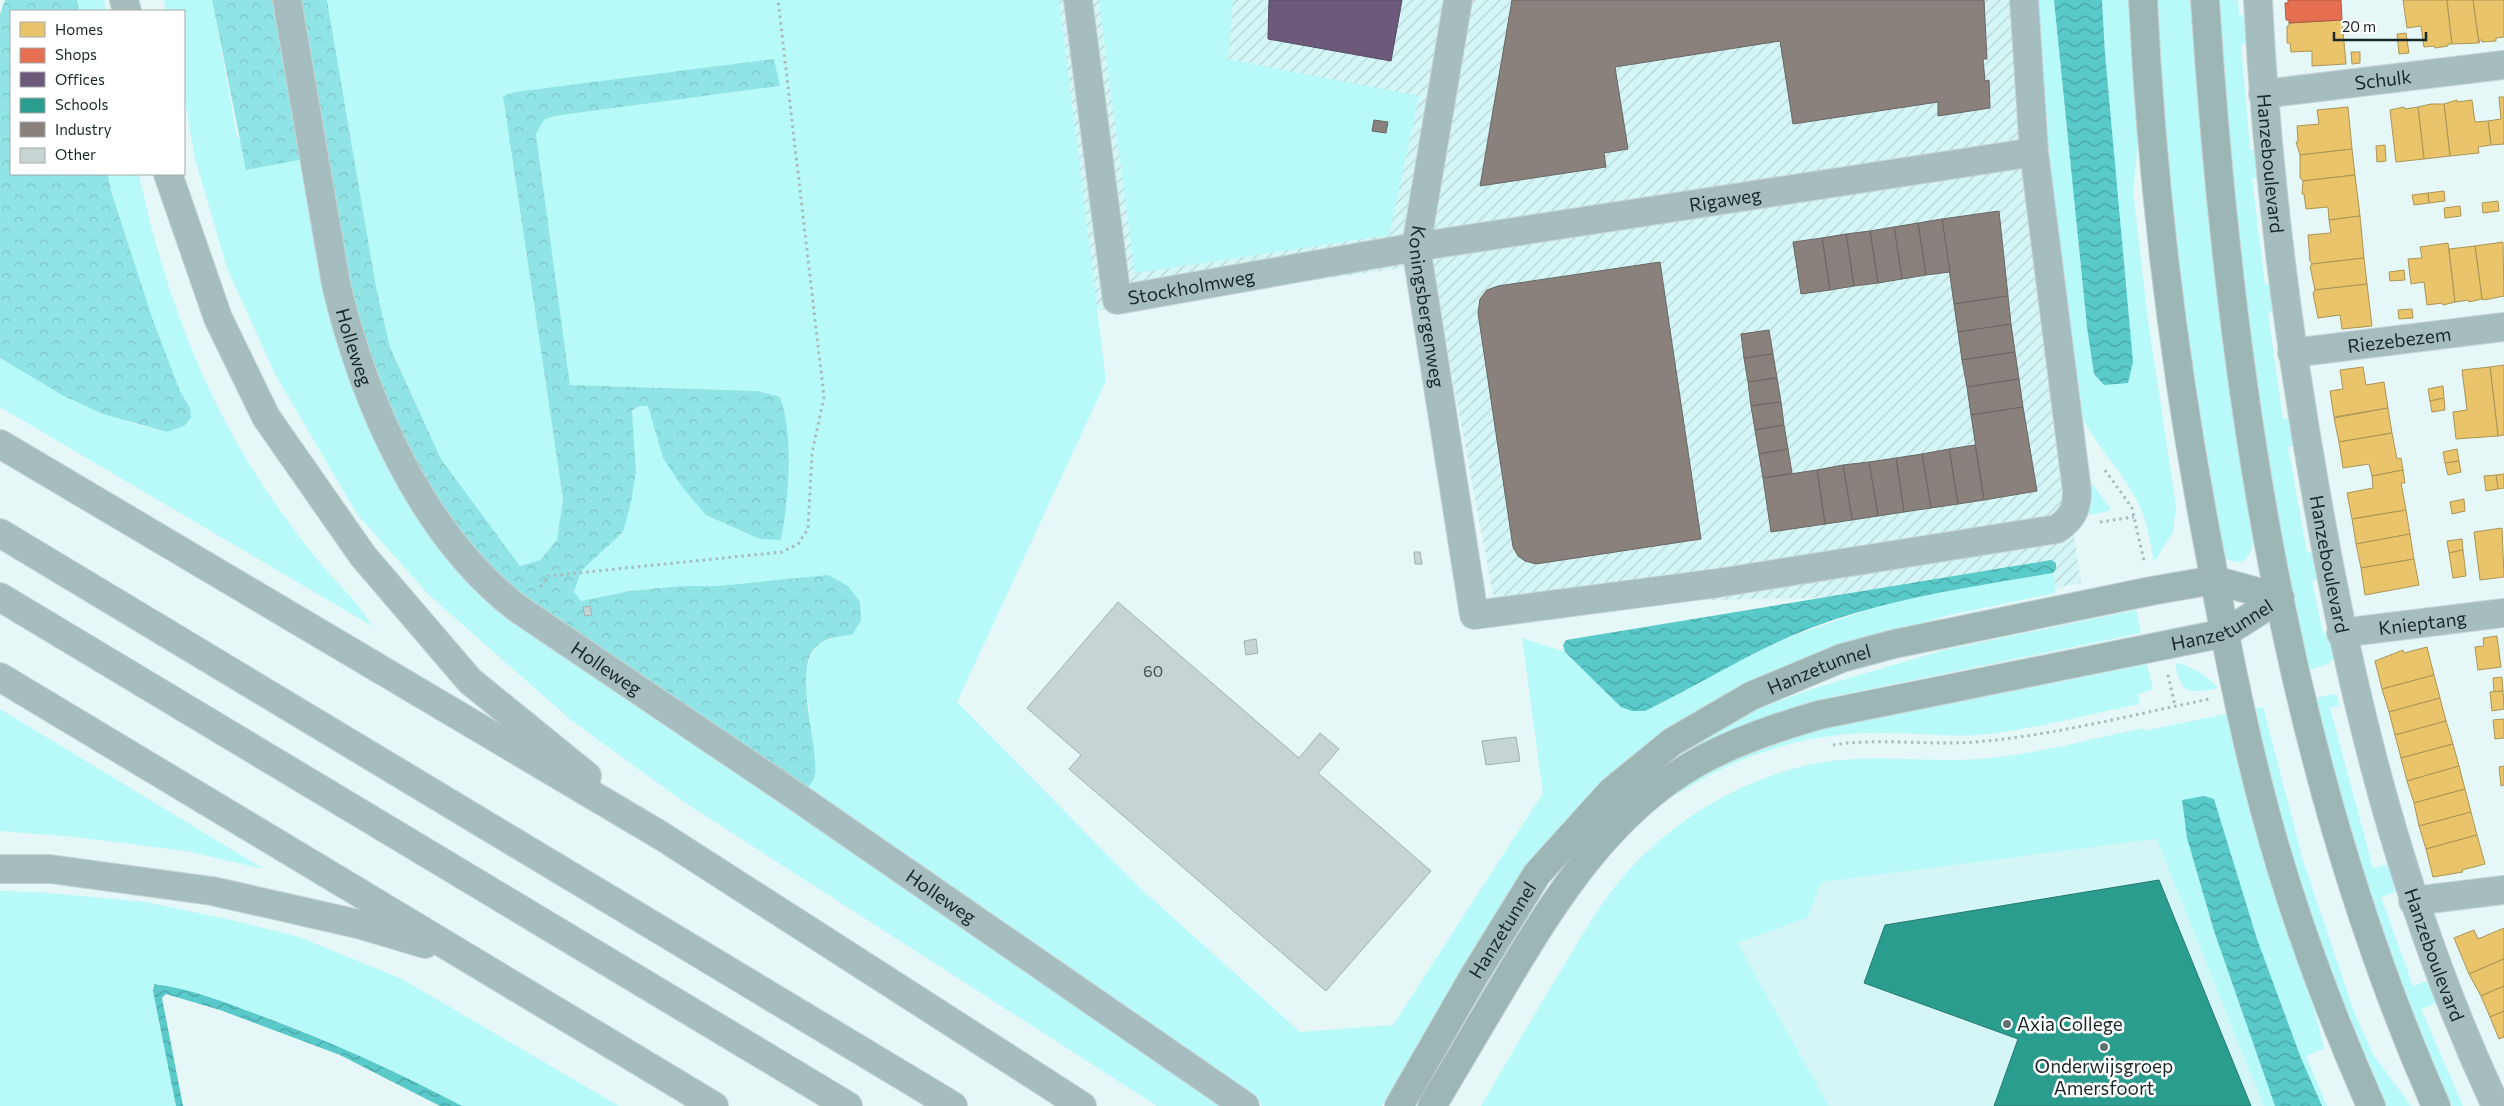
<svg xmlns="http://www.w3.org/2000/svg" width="2504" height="1106" font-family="Commissioner,sans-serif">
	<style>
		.built { fill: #d4f6f6 }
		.industrial { fill: url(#industrial-furrows) }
		.green { fill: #b8f9f9 }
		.forest { fill: url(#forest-crowns) }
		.water { fill: url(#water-waves) }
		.homes { fill: #e9c46a; stroke: #ab9556 }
		.shops { fill: #e76f51; stroke: #a95a45 }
		.offices { fill: #6d597a; stroke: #544a61 }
		.schools { fill: #2a9d8f; stroke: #257a70 }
		.industry { fill: #8a817c; stroke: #686663 }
		.building { fill: #c6d5d4; stroke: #a1afaf }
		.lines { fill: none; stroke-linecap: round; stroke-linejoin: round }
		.minor-casing { stroke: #c7d4d4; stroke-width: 30 }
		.major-casing { stroke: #c7d4d4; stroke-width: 30 }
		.highway-casing { stroke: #c7d4d4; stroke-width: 30 }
		.path { stroke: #a7bbbb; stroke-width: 3; stroke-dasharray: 2.5 4; stroke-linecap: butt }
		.minor { stroke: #a5bdbe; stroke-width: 28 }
		.major { stroke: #9cb6b6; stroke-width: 28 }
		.highway { stroke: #a6bdbd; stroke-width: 28 }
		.poi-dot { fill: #617070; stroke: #fff; stroke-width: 2 }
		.labels { text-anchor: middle; stroke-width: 5; stroke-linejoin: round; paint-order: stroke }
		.number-label { font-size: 16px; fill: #445353 }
		.street-label { font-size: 19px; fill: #192828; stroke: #fff }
		.poi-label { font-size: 19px; fill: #192828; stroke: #fff; text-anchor: start }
	</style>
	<defs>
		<pattern id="industrial-furrows" width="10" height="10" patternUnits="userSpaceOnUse" patternTransform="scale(1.25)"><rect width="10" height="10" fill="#d4f6f6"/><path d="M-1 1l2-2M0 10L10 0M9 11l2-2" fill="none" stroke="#b5d3d3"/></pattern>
		<pattern id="forest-crowns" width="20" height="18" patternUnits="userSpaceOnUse" patternTransform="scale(1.25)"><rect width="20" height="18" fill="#91e4e5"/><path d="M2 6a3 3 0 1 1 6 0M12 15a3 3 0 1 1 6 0" fill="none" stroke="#7cc4c4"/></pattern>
		<pattern id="water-waves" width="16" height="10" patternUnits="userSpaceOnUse" patternTransform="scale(1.25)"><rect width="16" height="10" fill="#59c9ca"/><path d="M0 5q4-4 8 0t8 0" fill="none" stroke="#49a3a4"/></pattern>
	</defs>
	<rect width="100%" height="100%" fill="#e6f7f7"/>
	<polygon class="built" points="2158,839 2264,1106 1829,1106 1736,943 1807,918 1820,882"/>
	<polygon class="industrial" points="1020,0 2015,0 2055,407 2081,583 2027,593 1495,605 1431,264 1065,315"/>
	<g class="green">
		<polygon points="77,0 104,0 106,11 79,11"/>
		<polygon points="164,0 212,0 237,137 304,159 408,493 1232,1106 1157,1106 684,802 571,720 429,595 357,514 275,374 227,268 195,159 184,95 184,11 166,11"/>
		<path d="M327 0H1059L1106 381 957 702 1141 889 1300 1032 1393 1025 1543 793 1522 638 1565 652 1621 707 1660 704 1722 669 1792 636 1882 605 1925 594 2053 573 2056 593 1949 615 1858 643 1613 773 1554 834 1527 867 1494 916 1382 1106H1261L1262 1104 806 791 809 708 804 680 810 658 818 644 835 637 852 635 718 586H682L629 591 580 601 574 592 581 571 623 532 631 503 636 472 632 412 639 406H648L652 415 780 540C791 505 792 431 780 397L758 391 570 385 536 134 544 120 554 116 779 86 774 60 503 96 563 499 557 540 540 560 520 566 441 459 390 346 376 287Z"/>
		<polygon points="1099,0 1233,0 1228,59 1419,96 1389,235 1135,273"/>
		<path d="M2032 0H2054L2087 327 2094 374 2105 54 2102 0H2135L2140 125 2133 190 2147 314 2176 506 2173 532 2154 562C2150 542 2147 520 2138 502 2119 467 2090 438 2073 401Z"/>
		<path d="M2151 0H2196L2254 526C2254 547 2249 574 2222 556L2193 409Z"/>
		<path d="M2213 0H2238L2239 15H2250L2252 42 2241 44 2250 150 2261 149 2263 177 2252 179 2265 285 2276 284 2279 311 2268 313 2283 419 2295 417 2299 445 2288 447 2307 553 2318 550 2323 578 2312 581 2323 633 2334 631C2338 662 2335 664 2305 670L2252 382Z"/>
		<path d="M108 174H139C165 298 211 418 287 520 299 537 313 555 327 571 343 589 360 605 372 626L0 407V358C57 392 102 418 167 432L190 408 180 391 153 320 111 191Z"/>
		<polygon points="2083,472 2111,509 2109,511 2085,516"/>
		<polygon points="2136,610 2141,633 1831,697 1780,713 1660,774 1657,770 1695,740 1765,706 1812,689 1944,650"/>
		<path d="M2175 663C2190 665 2208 676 2218 688 2188 694 2181 694 2175 663Z"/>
		<path d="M2147 664 2153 689 2138 694 2140 704C2088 714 2032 730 1979 735 1948 737 1918 733 1888 733 1811 731 1740 753 1676 795L1674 792 1719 761 1799 734Z"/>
		<polygon points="2333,694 2337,696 2339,705 2330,708 2373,868 2393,863 2402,890 2381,897 2413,986 2433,979 2442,1001 2421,1009 2463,1106 2446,1106 2384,953 2311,699"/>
		<polygon points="2263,707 2303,860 2354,1012 2373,1054 2411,1106 2379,1106 2313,935 2251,709"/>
		<polygon points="0,709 264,869 186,851 75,837 0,831"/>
		<path d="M2230 713 2299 945 2324 1049 2306 1056 2327 1106H2322L2301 1058 2257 939 2214 799 2182 800 2187 838 2214 931 2275 1106H2264L2157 839 1821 882 1807 918 1737 943 1829 1106H1481C1510 1057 1538 1007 1568 959 1586 928 1605 896 1629 870 1679 816 1745 777 1818 763 1872 753 1926 763 1980 759 2035 755 2090 739 2144 728V731Z"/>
		<polygon points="0,891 38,892 146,902 236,921 299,937 402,979 619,1106 462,1106 300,1030 239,1008 159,984 152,985 176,1106 0,1106"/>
	</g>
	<g class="forest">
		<polygon points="5,0 77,0 79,11 11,11 11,174 108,174 111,191 153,320 180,391 190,408 191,418 184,426 167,432 103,414 62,395 0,358 0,14"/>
		<polygon points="212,0 278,0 304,159 246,170"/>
		<path d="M296 0H327L376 287 390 347 441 459 520 566 540 560 557 540 563 499 503 96 515 92 774 59 780 86 554 116 544 120 536 134 570 385 758 391 780 397C794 435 789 500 781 540L760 539 706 515 683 488 663 458 648 406H639L632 411 636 472 631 503 623 532 581 571 574 592 581 601 629 591 682 586H718L828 575 848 586 860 602 861 621 852 635C841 636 828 637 819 644 790 665 819 744 815 775 814 780 808 787 806 791L522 601 472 554 405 448 355 325Z"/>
	</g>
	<g class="water">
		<polygon points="2054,0 2102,0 2105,54 2133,362 2128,383 2104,385 2094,374 2087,327"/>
		<path d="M2051 560 2056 563V569L2053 573C1964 588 1875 600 1791 636 1741 658 1694 687 1645 711H1632L1621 707 1565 652 1563 645 1566 640Z"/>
		<polygon points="2204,796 2214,799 2257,939 2301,1058 2322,1106 2275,1106 2214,931 2187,838 2182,800"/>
		<path d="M154 984C188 988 224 1002 256 1014 327 1040 396 1071 462 1106H440L340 1055 220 1010 166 994 162 998 183 1106H176L153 991Z"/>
	</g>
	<g class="homes">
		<polygon points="2403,0 2447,0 2452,44 2448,44 2448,46 2435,48 2434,46 2424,47 2421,26 2407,28"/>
		<polygon points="2447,0 2473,0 2479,43 2452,44"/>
		<polygon points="2473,0 2504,0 2504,37 2496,38 2496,41 2482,42 2482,40 2479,40 2479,43"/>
		<polygon points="2342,20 2346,64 2312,66 2312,51 2291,52 2290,43 2287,43 2287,26 2289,26 2289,23"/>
		<polygon points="2406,33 2409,53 2399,54 2397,34"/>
		<polygon points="2351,52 2360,52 2360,63 2352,64"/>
		<polygon points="2499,97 2504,97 2504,144 2491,145 2488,121 2501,119"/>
		<polygon points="2457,100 2457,102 2472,100 2475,122 2488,121 2491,145 2478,147 2479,153 2450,156 2444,104"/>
		<polygon points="2431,104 2444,104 2450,156 2424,159 2418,107"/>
		<polygon points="2348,107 2352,149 2300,155 2296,142 2298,142 2297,126 2319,124 2317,110"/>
		<polygon points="2404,107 2405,109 2418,107 2424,159 2396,162 2390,110"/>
		<polygon points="2385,145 2386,161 2377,162 2376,146"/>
		<polygon points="2352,149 2355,175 2303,181 2300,178 2300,155"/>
		<polygon points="2355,175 2360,216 2329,220 2328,207 2306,209 2304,194 2302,194 2303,181"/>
		<polygon points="2444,191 2445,201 2429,203 2428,193"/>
		<polygon points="2428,193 2429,203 2414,205 2412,195"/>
		<polygon points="2498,201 2499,211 2483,213 2482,203"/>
		<polygon points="2460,206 2461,216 2445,218 2444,208"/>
		<polygon points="2360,216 2364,258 2312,264 2310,261 2308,235 2331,233 2329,220"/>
		<polygon points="2503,242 2504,296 2484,300 2482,299 2475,246"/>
		<polygon points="2448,243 2455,302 2443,305 2442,303 2427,305 2424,282 2411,284 2408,259 2422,258 2420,247"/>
		<polygon points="2475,246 2482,299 2469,302 2469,300 2455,302 2449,249"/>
		<polygon points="2364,258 2367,284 2315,290 2310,266 2312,264"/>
		<polygon points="2404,270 2405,280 2390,281 2389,272"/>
		<polygon points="2367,284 2372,326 2342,329 2340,315 2318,318 2313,293 2315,290"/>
		<polygon points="2412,309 2413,318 2399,319 2398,310"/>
		<polygon points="2504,365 2504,435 2498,436 2490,367"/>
		<polygon points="2363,367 2366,385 2384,382 2388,408 2334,417 2330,391 2343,389 2340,370"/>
		<polygon points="2490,367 2498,436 2456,439 2453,412 2467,410 2462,370"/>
		<polygon points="2443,386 2444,398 2430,401 2428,389"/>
		<polygon points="2444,398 2445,410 2432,412 2430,401"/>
		<polygon points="2388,408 2392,433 2339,442 2334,418"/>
		<polygon points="2392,433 2397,459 2401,458 2403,470 2372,476 2369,464 2343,468 2339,442"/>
		<polygon points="2457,449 2459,461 2445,463 2443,452"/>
		<polygon points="2459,461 2461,472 2448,475 2445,463"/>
		<polygon points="2403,470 2405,483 2401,483 2406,510 2352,519 2347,493 2373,488 2372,476"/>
		<polygon points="2504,474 2504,488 2498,489 2496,475"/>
		<polygon points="2496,475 2498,489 2486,491 2484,476"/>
		<polygon points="2464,499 2465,511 2452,514 2450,502"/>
		<polygon points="2406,510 2410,534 2356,544 2352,519"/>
		<polygon points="2502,528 2504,577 2480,580 2474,532"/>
		<polygon points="2410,534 2414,559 2361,568 2356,544"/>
		<polygon points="2462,539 2463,550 2449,553 2447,541"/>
		<polygon points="2463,550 2466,576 2453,578 2449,553"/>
		<polygon points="2414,559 2419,585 2365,595 2361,568"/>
		<polygon points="2497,636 2501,667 2478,670 2475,647 2484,646 2483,638"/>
		<polygon points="2427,647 2434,675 2382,689 2375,661 2403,650 2404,653"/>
		<polygon points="2434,675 2440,698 2389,712 2382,689"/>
		<polygon points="2502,677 2503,691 2494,692 2493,678"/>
		<polygon points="2503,691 2504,709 2492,711 2490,692"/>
		<polygon points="2440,698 2446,721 2395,735 2389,712"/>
		<polygon points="2504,719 2504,738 2495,739 2493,720"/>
		<polygon points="2446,721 2453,744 2401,758 2395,735"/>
		<polygon points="2453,744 2459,766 2407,781 2401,758"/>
		<polygon points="2459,766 2465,789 2414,803 2407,781"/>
		<polygon points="2504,766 2504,785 2501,786 2499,767"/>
		<polygon points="2465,789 2471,812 2419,826 2414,803"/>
		<polygon points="2471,812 2477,835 2426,849 2419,826"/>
		<polygon points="2477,835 2485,864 2462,870 2463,872 2433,877 2426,849"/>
		<polygon points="2504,928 2504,959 2469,974 2454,938 2474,930 2478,939"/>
		<polygon points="2504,959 2504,986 2481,996 2469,974"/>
		<polygon points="2504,986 2504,1011 2490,1017 2481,996"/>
		<polygon points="2504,1011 2504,1037 2499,1039 2490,1017"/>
	</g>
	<polygon class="shops" points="2288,0 2341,0 2342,20 2289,23 2289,20 2286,20 2285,3 2288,3"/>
	<polygon class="offices" points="1269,0 1402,0 1391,61 1268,39"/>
	<polygon class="schools" points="2159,880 2251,1106 1994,1106 2018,1039 1864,983 1885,925"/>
	<g class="industry">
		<polygon points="1512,0 1984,0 1987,59 1983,59 1985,81 1989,80 1990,108 1938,116 1938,102 1793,124 1780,41 1615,67 1628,149 1604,153 1606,167 1480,186"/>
		<polygon points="1374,120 1388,122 1386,133 1372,131"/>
		<polygon points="1999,211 2008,296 1954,304 1942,219"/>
		<polygon points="1942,219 1950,272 1926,275 1918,223"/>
		<polygon points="1918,223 1926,275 1902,279 1894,227"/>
		<polygon points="1894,227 1902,279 1878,283 1870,231"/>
		<polygon points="1870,231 1878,283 1854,286 1846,234"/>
		<polygon points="1846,234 1854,286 1830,290 1822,238"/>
		<polygon points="1822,238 1830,290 1801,294 1793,242"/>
		<polygon points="1660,262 1701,539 1536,564 1525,561 1518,556 1513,547 1478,313 1480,299 1487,290 1498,286"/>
		<polygon points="2008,296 2011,324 1958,332 1954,304"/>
		<polygon points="2011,324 2015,352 1962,360 1958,332"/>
		<polygon points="1769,330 1773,354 1744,358 1741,334"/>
		<polygon points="2015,352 2019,379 1967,387 1962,360"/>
		<polygon points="1773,354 1777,378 1748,382 1744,358"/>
		<polygon points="1777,378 1781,402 1751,406 1748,382"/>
		<polygon points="2019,379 2023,407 1971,415 1967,387"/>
		<polygon points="1781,402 1784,425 1755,430 1751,406"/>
		<polygon points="2023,407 2037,491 1984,500 1971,415"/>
		<polygon points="1784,425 1788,449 1759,454 1755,430"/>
		<polygon points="1975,445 1984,500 1958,504 1949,449"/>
		<polygon points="1788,449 1792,473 1763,478 1759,454"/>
		<polygon points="1949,449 1958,504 1931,508 1922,454"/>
		<polygon points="1922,454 1931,508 1904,512 1896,458"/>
		<polygon points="1896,458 1904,512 1878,516 1869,462"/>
		<polygon points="1869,462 1878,516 1852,520 1843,465"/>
		<polygon points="1843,465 1852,520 1825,524 1817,470"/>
		<polygon points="1817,470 1825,524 1771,532 1763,478"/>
	</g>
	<g class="building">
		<polygon points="1414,552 1420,552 1422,564 1415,564"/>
		<polygon points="1118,602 1299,758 1320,733 1339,749 1318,773 1431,871 1326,991 1069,769 1081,755 1027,708"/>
		<polygon points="590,606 592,615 585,616 583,607"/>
		<polygon points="1256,639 1258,653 1246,655 1244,641"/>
		<polygon points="1516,737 1520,761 1486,765 1482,741"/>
	</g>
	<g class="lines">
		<g class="minor-casing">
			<g id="minor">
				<path id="s1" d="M287 0 336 284C363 399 421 534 517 608L797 797 1245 1106"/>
				<path id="s2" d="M1078 0 1117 300 1416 247 2034 152"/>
				<path id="s3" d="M1458 0 1416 247 1474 615 1718 583 2057 529C2072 518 2077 510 2077 491L2034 152 2024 0"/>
				<path id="s4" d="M2258 0C2266 162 2286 323 2314 482 2351 697 2403 908 2496 1106"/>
				<path id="s5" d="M2263 94 2504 65"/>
				<path id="s6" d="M2292 353 2504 327"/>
				<path id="s7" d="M2341 633 2504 613"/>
				<polyline points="2413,901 2504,890"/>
			</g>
		</g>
		<g class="major-casing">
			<g id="major">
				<path d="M2143 0C2152 188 2175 376 2211 560 2226 644 2243 729 2265 811 2292 912 2329 1011 2371 1106"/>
				<path d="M2205 0C2229 373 2284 762 2436 1106"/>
				<path id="s8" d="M1399 1106 1474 976 1537 874 1612 791 1672 742 1751 696 1842 658 1894 644 2151 591 2214 580 2280 598"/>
				<path id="s9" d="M1432 1106C1456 1065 1481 1024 1505 983 1555 899 1609 813 1696 763 1735 741 1777 727 1819 715L2225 633 2280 598"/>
			</g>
		</g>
		<g class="highway-casing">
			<g id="highway">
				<polyline points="124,0 127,11"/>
				<polyline points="168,174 218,318 266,417 363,556 470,681 587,776"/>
				<polyline points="0,444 660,835 1082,1106"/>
				<polyline points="0,533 953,1106"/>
				<polyline points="0,597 848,1106"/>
				<polyline points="0,677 714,1106"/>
				<polyline points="0,869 50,869 212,891 358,924 425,944"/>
			</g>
		</g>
		<g class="path">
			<polyline points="2105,470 2132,508 2144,561"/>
			<polyline points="2100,522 2134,517"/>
			<polyline points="540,587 548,576 782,552 798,544 808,529 812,453 824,397 778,0"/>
			<polyline points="2168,675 2175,706"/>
			<path d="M1833 745C1883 737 1934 747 1985 741 2060 734 2135 714 2210 699"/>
		</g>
		<use href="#minor" class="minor"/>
		<use href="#major" class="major"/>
		<use href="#highway" class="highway"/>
	</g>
	<g class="poi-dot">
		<circle cx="2007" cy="1024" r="5"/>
		<circle cx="2104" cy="1047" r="5"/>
	</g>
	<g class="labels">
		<g class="number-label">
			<text x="1153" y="677">60</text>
		</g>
		<g class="street-label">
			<text dy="7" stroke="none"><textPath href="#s5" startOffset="121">Schulk</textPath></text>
			<text dy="7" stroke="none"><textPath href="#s4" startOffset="164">Hanzeboulevard</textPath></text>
			<text dy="7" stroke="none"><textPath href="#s2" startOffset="919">Rigaweg</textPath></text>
			<text dy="7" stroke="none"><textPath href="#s2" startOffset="378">Stockholmweg</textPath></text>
			<text dy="7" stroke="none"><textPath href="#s3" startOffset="311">Koningsbergenweg</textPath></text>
			<text dy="7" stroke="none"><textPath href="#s6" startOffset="108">Riezebezem</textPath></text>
			<text dy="7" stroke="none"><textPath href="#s1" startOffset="354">Holleweg</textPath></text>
			<text dy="7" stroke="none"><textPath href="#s4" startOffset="569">Hanzeboulevard</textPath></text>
			<text dy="7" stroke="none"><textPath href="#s9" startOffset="984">Hanzetunnel</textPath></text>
			<text dy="7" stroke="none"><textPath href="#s7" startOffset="82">Knieptang</textPath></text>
			<text dy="7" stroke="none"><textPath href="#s1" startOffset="774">Holleweg</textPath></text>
			<text dy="7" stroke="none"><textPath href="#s8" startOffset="624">Hanzetunnel</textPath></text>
			<text dy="7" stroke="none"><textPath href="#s1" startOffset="1179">Holleweg</textPath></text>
			<text dy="7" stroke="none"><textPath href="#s8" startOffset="204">Hanzetunnel</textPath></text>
			<text dy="7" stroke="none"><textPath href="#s4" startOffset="974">Hanzeboulevard</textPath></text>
		</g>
		<g class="poi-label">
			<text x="2017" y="1031">Axia College</text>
			<text x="2104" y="1073" text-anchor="middle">Onderwijsgroep<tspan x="2104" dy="22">Amersfoort</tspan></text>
		</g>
	</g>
	<rect x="10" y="10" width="175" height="165" fill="#ffffff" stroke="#a3a9a9"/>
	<rect x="20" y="22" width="25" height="15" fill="#e9c46a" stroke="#a3a9a9"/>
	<text x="55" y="35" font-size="15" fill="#192828">Homes</text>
	<rect x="20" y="48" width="25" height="15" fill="#e76f51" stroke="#a3a9a9"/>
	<text x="55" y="60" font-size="15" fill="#192828">Shops</text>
	<rect x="20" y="72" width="25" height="15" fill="#6d597a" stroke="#a3a9a9"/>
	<text x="55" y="85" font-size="15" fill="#192828">Offices</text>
	<rect x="20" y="98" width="25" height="15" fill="#2a9d8f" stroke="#a3a9a9"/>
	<text x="55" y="110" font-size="15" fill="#192828">Schools</text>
	<rect x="20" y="122" width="25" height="15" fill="#8a817c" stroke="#a3a9a9"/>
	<text x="55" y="135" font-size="15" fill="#192828">Industry</text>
	<rect x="20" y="148" width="25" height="15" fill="#c6d5d4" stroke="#a3a9a9"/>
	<text x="55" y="160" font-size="15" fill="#192828">Other</text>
	<path d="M2334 32v8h92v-8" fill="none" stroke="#192828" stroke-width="2.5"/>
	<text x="2342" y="32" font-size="15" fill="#192828" stroke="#ffffff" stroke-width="4" paint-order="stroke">20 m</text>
</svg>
